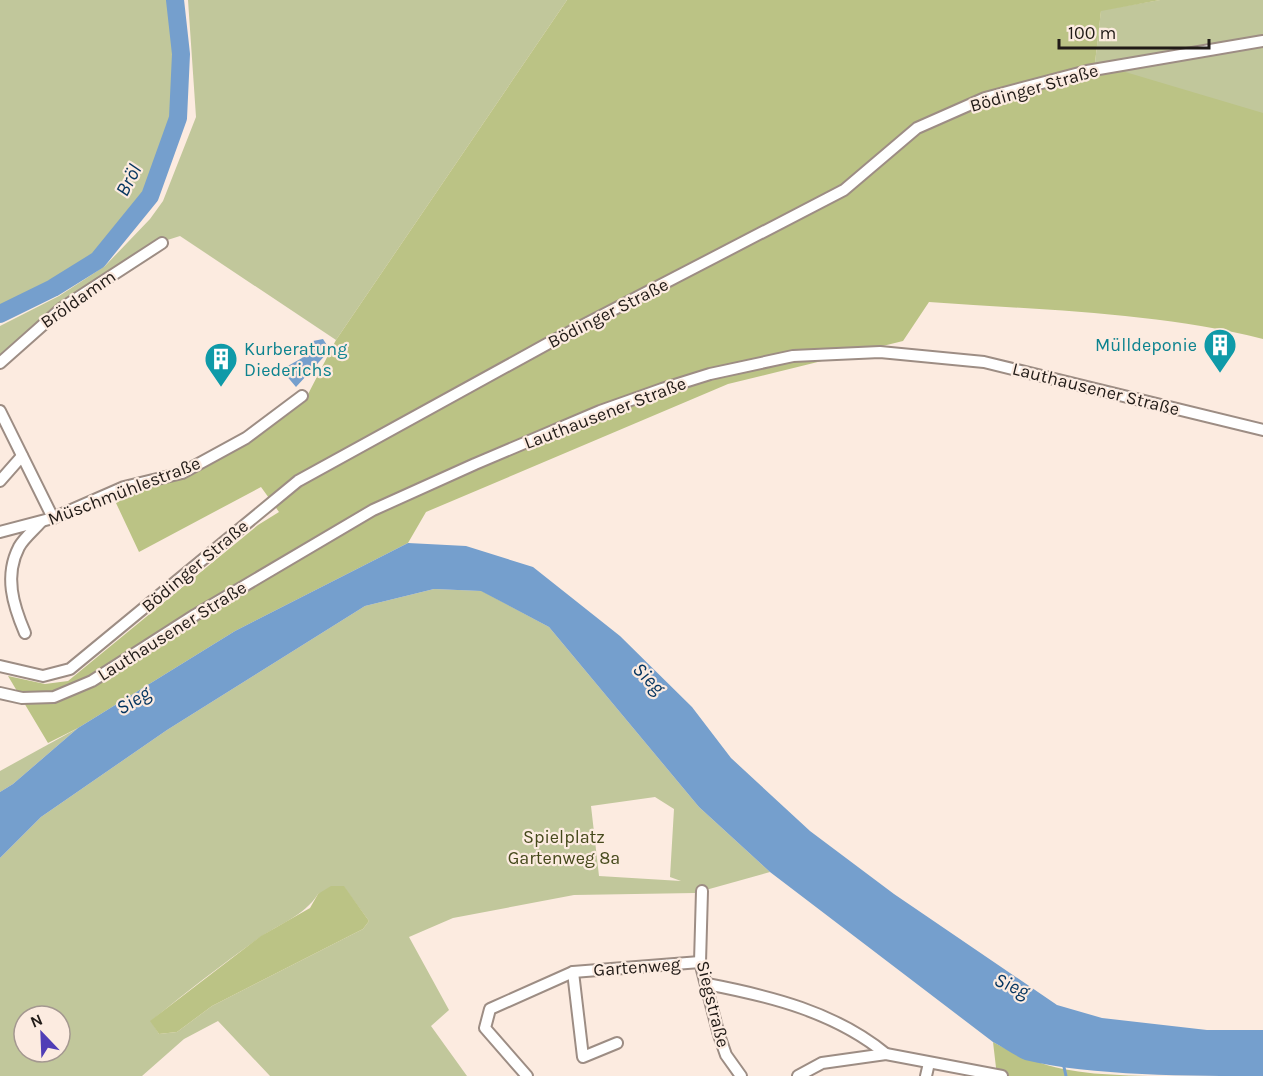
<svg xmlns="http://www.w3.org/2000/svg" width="1263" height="1076" font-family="Karla,sans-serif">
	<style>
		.green { fill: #c1c79b; fill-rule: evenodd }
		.forest { fill: #bbc385 }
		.water { fill: #759fcd }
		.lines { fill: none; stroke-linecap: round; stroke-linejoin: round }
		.stream { stroke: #759fcd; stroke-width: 3 }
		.river { stroke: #759fcd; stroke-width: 18 }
		.minor-casing { stroke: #9d8d84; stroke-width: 14 }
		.minor { stroke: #fff; stroke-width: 10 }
		.labels { text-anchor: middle; stroke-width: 4.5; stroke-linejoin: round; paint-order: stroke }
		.street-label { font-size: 18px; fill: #211b17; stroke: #fcebe0 }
		.culture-label { font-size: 18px; fill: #0d838f; stroke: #fcebe0; text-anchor: end }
		.park-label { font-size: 18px; fill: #45491b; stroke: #fcebe0 }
		.water-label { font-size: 20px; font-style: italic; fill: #04345f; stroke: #fcebe0 }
	</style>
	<rect width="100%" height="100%" fill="#fcebe0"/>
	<g class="green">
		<polygon points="0,0 168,0 174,57 174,119 148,192 97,257 0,308"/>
		<polygon points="188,0 567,0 336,340 180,236 158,243 42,319 0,358 0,326 59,296 105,266 150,219 163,201 196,117"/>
		<polygon points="1160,0 1263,0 1263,186 1095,63 1101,10"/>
		<path d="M434 589 482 591 549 627 699 807 770 872 695 893 574 895 453 918 409 937 449 1010 431 1026 467 1076H270L218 1021 184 1039 142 1076H0V858L41 817 167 730 365 606ZM655 797 674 809 670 877 681 881 599 876 591 806ZM344 887 369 921 363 929 212 1006 177 1032 159 1034 151 1021C186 992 221 965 259 938 279 924 304 916 318 894ZM24 1016H60V1052H24Z"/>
		<polygon points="78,728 13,784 0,792 0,771"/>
	</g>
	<g class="forest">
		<path d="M567 0H1160L1101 11 1095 63 1263 113V339C1155 312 1040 310 929 302L903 341 728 384 426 512 408 543 235 631 78 728 48 743 8 676 45 684 68 681 258 525 279 512 261 487 139 552 116 503 305 400 336 340Z"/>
		<polygon points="331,886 344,886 369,921 363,929 212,1006 177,1032 159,1034 150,1021 261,936 310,908 318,894"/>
		<path d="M993 1042C1050 1073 1085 1074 1148 1076H997Z"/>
	</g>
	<g class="water">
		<polygon points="323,339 330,350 296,387 285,374 286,367 302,358 313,341"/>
		<path d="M408 543 466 546 533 567 620 636 692 707 731 758 810 831 894 894 1057 1005 1102 1018 1207 1030H1263V1076C1193 1076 1090 1076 1025 1060 1014 1055 1004 1048 993 1042L770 872 699 807 549 627 481 591 434 589 365 606 167 730 41 817 0 858V792L13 784 78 728 235 631Z"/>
	</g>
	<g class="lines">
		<polyline class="stream" points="1064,1067 1066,1076"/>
		<polyline class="river" points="0,314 53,288 98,260 150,196 178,118 181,54 175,0"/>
		<g class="minor-casing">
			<g id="minor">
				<polyline points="0,363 62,308 162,243"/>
				<polyline points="0,411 53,518"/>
				<polyline points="0,481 22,456"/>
				<polyline points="0,532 53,518 124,487 182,473 246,438 302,396"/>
				<path d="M25 633C13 605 4 576 19 547 24 538 34 530 41 522"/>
				<polyline points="0,666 43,676 70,669 298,481 547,344 844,190 917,128 985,98 1087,71 1263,41"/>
				<polyline points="0,693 22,698 54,697 92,681 195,615 373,510 475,464 600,411 662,389 710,374 793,356 880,352 984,362 1263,430"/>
				<polyline points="702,891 700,962 719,1035 726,1055 741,1076"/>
				<polyline points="573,972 583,1057 617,1043"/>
				<path d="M707 984C770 996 835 1012 886 1054"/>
				<polyline points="527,1076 485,1028 490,1009 573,972 700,962"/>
				<polyline points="798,1076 822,1063 886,1054 1002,1076"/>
				<polyline points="926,1076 929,1063"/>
			</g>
		</g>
		<use href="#minor" class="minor"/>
	</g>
	<defs>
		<g id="building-pin" transform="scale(1.725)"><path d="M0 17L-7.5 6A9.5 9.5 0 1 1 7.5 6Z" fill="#0f9aa8" stroke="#fcebe0"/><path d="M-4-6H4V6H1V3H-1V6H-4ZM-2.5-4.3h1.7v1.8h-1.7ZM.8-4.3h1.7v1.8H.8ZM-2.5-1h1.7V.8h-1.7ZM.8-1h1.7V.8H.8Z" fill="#fff"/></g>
	</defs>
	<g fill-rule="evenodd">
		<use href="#building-pin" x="1220" y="345"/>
		<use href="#building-pin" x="221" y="359"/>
	</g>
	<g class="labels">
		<g class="street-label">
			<text transform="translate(1034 88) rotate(-16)" y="6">Bödinger Straße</text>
			<text transform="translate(78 299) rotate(-35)" y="6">Bröldamm</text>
			<text transform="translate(608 313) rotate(-27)" y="6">Bödinger Straße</text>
			<text transform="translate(1096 389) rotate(14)" y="6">Lauthausener Straße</text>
			<text transform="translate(605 413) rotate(-21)" y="6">Lauthausener Straße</text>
			<text transform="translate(124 491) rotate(-21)" y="6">Müschmühlestraße</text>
			<text transform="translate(195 566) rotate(-40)" y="6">Bödinger Straße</text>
			<text transform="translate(172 631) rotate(-32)" y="6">Lauthausener Straße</text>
			<text transform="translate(637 967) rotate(-4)" y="6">Gartenweg</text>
			<text transform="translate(713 1004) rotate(76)" y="6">Siegstraße</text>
		</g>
		<g class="culture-label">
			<text x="1197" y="351">Mülldeponie</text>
			<text x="244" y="355" text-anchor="start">Kurberatung<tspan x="244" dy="21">Diederichs</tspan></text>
		</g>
		<g class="park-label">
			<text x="564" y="843">Spielplatz<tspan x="564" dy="21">Gartenweg 8a</tspan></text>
		</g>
		<g class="water-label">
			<text transform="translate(128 180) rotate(-62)" y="7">Bröl</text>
			<text transform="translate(649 678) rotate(45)" y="7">Sieg</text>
			<text transform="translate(133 700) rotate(-31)" y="7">Sieg</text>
			<text transform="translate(1012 985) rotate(24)" y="7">Sieg</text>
		</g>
	</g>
	<g transform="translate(42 1034) rotate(337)"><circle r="28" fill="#fcebe0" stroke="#a49890" stroke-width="1.5"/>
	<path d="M0-4.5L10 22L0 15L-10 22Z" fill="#503eb6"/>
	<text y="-9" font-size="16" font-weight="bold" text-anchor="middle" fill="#211b17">N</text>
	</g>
	<path d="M1059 39v9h150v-9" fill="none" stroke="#211b17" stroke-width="3"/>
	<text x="1068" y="39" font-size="18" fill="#211b17" stroke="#fcebe0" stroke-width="4.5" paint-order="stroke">100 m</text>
</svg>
